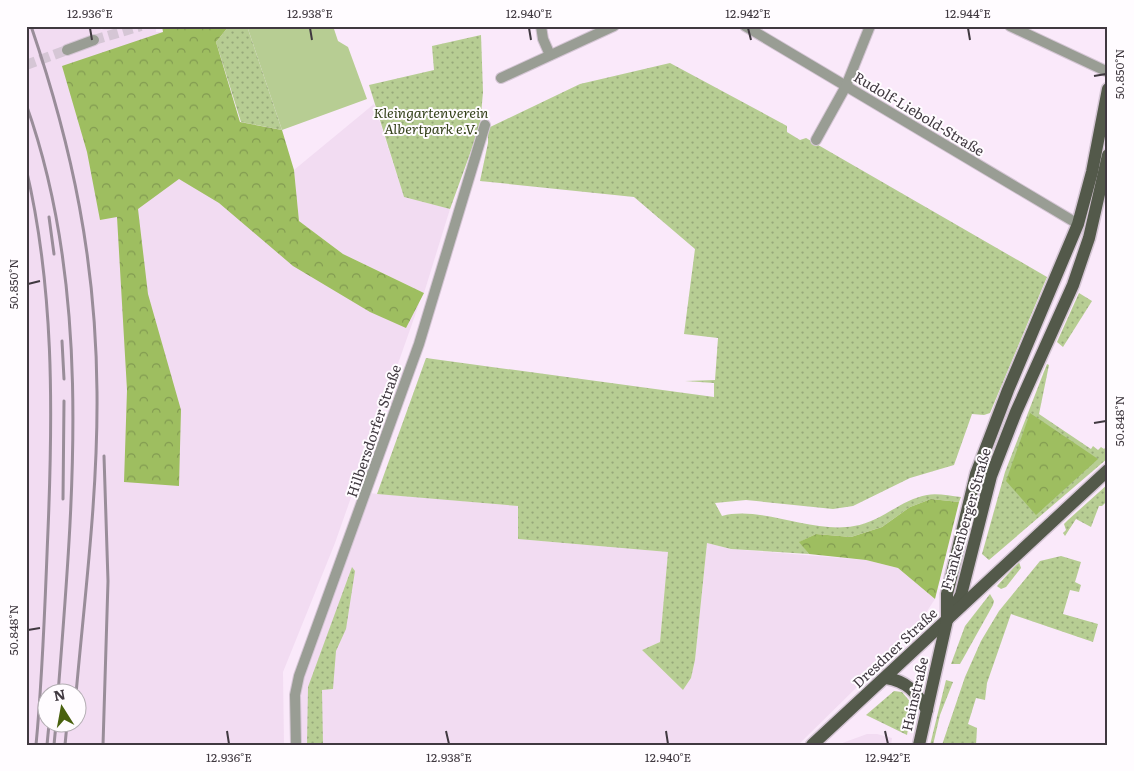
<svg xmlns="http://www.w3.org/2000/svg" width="1134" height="771" font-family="Literata,serif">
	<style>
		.built { fill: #f2dcf2; fill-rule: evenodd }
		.green { fill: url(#green-dots) }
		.forest { fill: url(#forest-crowns) }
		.pitch { fill: #b7cd93 }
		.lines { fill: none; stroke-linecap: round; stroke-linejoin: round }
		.minor-tunnel { stroke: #d5c6d5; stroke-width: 10; stroke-dasharray: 10 5; stroke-linecap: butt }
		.minor-casing { stroke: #d5c6d5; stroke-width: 12 }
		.major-casing { stroke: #d5c6d5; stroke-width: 15 }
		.minor { stroke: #999d94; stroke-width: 10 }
		.major { stroke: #53594a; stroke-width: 12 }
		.rail { stroke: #998d99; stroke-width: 3 }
		.ticks { fill: none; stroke: #403940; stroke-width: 2 }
		.labels { text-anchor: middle; stroke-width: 4; stroke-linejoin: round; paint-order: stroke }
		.park-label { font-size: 14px; font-style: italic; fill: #34411a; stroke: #fffcff }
		.street-label { font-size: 14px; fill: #403940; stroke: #fffcff }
		.neatline { fill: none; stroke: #403940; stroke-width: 2 }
		.ticks-label { font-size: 12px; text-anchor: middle; fill: #403940 }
	</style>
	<defs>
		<pattern id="green-dots" width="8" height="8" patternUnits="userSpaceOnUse" patternTransform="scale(1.25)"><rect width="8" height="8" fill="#b7cd93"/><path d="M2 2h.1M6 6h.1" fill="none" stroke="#96a779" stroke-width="1.8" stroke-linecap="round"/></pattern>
		<pattern id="forest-crowns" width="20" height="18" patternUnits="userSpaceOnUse" patternTransform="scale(1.25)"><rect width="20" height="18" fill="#9ebe60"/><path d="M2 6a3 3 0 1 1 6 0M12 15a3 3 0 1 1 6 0" fill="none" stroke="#829b51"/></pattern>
	</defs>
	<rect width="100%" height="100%" fill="#fae9fa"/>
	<g class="built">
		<path d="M26 26H98L101 30 112 26H156V32H163L235 188 419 304 335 543 283 672 284 745H26V328H29L26 291ZM48 694H78V724H48Z"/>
		<polygon points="374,104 404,197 450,209 424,293 343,254 299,221 294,170"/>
		<polygon points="368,493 518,506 518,539 668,552 660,642 642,650 683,690 691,678 695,660 707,543 731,549 866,560 898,568 935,599 914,631 798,745 297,745 297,695"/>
		<polygon points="867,734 877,734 892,738 891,745 837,745"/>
	</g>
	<g class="green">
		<polygon points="229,26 247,26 282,130 241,122 216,42"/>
		<polygon points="481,35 483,92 480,126 450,209 404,197 369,85 434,70 432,46"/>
		<path d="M670 63 787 126V132L800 140 806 138 1047 277 990 413 984 415 972 414 954 465 910 478 853 506 833 509 746 500 715 503 722 516C760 505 812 534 854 526 881 522 900 500 927 495 937 493 950 496 961 497L959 502 931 499 910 507 882 527 851 537 816 534 800 542 809 554 731 549 707 543 695 660 691 678 683 690 642 650 660 642 668 552 518 539V506L377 494 426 358 714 397V383L685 381 715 380 718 338 684 334 695 249 634 197 480 181 488 143V128L580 84Z"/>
		<polygon points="1079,293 1092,301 1063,347 1057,342"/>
		<polygon points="1047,364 1049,365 1039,414 1091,449 1093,446 1098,450 1101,447 1104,449 1108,445 1108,458 989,560 982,554 1005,472"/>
		<polygon points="1108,484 1108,500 1102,506 1099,506 1091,527 1076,519 1065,536 1063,533 1066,530 1064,524 1068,520"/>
		<polygon points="1061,556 1081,562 1075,582 1081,585 1079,592 1070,590 1063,614 1098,624 1093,642 1011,614 987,683 985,700 976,698 968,724 977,728 976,745 942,745 965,677 981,641 999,611 1040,561"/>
		<polygon points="1019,562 1021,568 1006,587 1001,589 997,586"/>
		<polygon points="352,567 355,571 346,629 336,651 333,689 322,690 323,745 307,745 308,687"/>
		<polygon points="990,594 994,601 993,605 964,657 960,664 951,664 965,626"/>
		<polygon points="946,680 953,682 940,715 933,745 930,745"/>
		<polygon points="894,691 902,692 912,704 907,735 866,715"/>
	</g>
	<g class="forest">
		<polygon points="162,26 229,26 216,42 240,122 282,130 294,170 299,221 343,254 424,293 406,328 370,312 293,266 219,203 179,179 138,209 148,294 181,410 179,486 124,482 127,390 117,217 100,220 87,152 62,66 163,32"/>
		<polygon points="1030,413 1098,459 1036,515 1006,481"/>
		<polygon points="931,499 959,502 935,599 898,568 866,560 809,554 799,542 816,534 851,537 882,527 910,507"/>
	</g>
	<polygon class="pitch" points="247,26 333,26 338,41 348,47 367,99 282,130"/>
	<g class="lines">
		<g class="minor-tunnel">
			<polyline points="94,40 141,26"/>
			<polyline points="26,65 67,50"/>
		</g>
		<g class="minor-casing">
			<g id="minor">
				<polyline points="541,26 543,39 550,55"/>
				<polyline points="745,26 1078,224"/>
				<polyline points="1010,26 1108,72"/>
				<polyline points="67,50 94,40"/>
				<polyline points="501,78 614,26"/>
				<polyline points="816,140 846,86 870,26"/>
				<polyline points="296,745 295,695 299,676 419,344 485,125"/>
			</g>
		</g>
		<g class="major-casing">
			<g id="major">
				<polyline points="947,620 961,595 991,476 1016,412 1073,285 1089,238 1108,155"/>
				<path d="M886 678C907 681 916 692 927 710"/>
				<polyline points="812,745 1108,470"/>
				<polyline points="919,745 947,620 947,594 976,474 1008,390 1078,224 1092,172 1108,89"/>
			</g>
		</g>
		<use href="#minor" class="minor"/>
		<use href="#major" class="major"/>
		<g class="rail">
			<path d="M31 26C73 149 96 262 97 392 98 493 85 593 76 694"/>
			<path d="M26 104C93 291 73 500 58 694"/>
			<path d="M26 168C54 287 53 409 48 530 45 601 43 673 36 745"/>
			<polyline points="49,217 54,254"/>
			<polyline points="62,341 64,379"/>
			<polyline points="63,499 64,401"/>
			<polyline points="47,745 49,724"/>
			<polyline points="54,745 56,724"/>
			<polyline points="65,745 67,724"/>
			<polyline points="103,745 108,581 104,456"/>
		</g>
	</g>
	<path class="ticks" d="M90 28 92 40M310 28 312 40M529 28 531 40M748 28 751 40M968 28 970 40M1094 76 1106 74M28 284 40 281M1094 423 1106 421M28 630 40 628M227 731 229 744M446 731 449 744M666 731 668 744M885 731 888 744"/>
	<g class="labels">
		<g class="park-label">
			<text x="431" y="118">Kleingartenverein<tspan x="431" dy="16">Albertpark e.V.</tspan></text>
		</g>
		<g class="street-label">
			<text transform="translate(919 114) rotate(31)" y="5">Rudolf-Liebold-Straße</text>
			<text transform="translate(374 431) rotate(-71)" y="5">Hilbersdorfer Straße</text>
			<text transform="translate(966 519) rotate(-74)" y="5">Frankenberger Straße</text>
			<text transform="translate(895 648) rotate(-43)" y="5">Dresdner Straße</text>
			<text transform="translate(915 694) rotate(-77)" y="5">Hainstraße</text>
		</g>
	</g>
	<rect width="1134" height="771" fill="none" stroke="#fffcff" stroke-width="55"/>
	<g transform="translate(62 708) rotate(349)"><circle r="24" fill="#fffcff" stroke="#b3aeb3"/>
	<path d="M0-4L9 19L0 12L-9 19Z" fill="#49610e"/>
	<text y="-8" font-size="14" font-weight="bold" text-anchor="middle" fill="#403940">N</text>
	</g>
	<rect x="28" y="28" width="1078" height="716" class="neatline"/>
	<g class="ticks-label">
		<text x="90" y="18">12.936°E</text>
		<text x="310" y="18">12.938°E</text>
		<text x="529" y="18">12.940°E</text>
		<text x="748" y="18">12.942°E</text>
		<text x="968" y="18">12.944°E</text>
		<text transform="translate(1120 74) rotate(-90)" y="4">50.850°N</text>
		<text transform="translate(14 284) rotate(-90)" y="4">50.850°N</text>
		<text transform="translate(1120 421) rotate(-90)" y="4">50.848°N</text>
		<text transform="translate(14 630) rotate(-90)" y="4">50.848°N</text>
		<text x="229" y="762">12.936°E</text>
		<text x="449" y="762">12.938°E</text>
		<text x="668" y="762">12.940°E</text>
		<text x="888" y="762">12.942°E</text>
	</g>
</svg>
